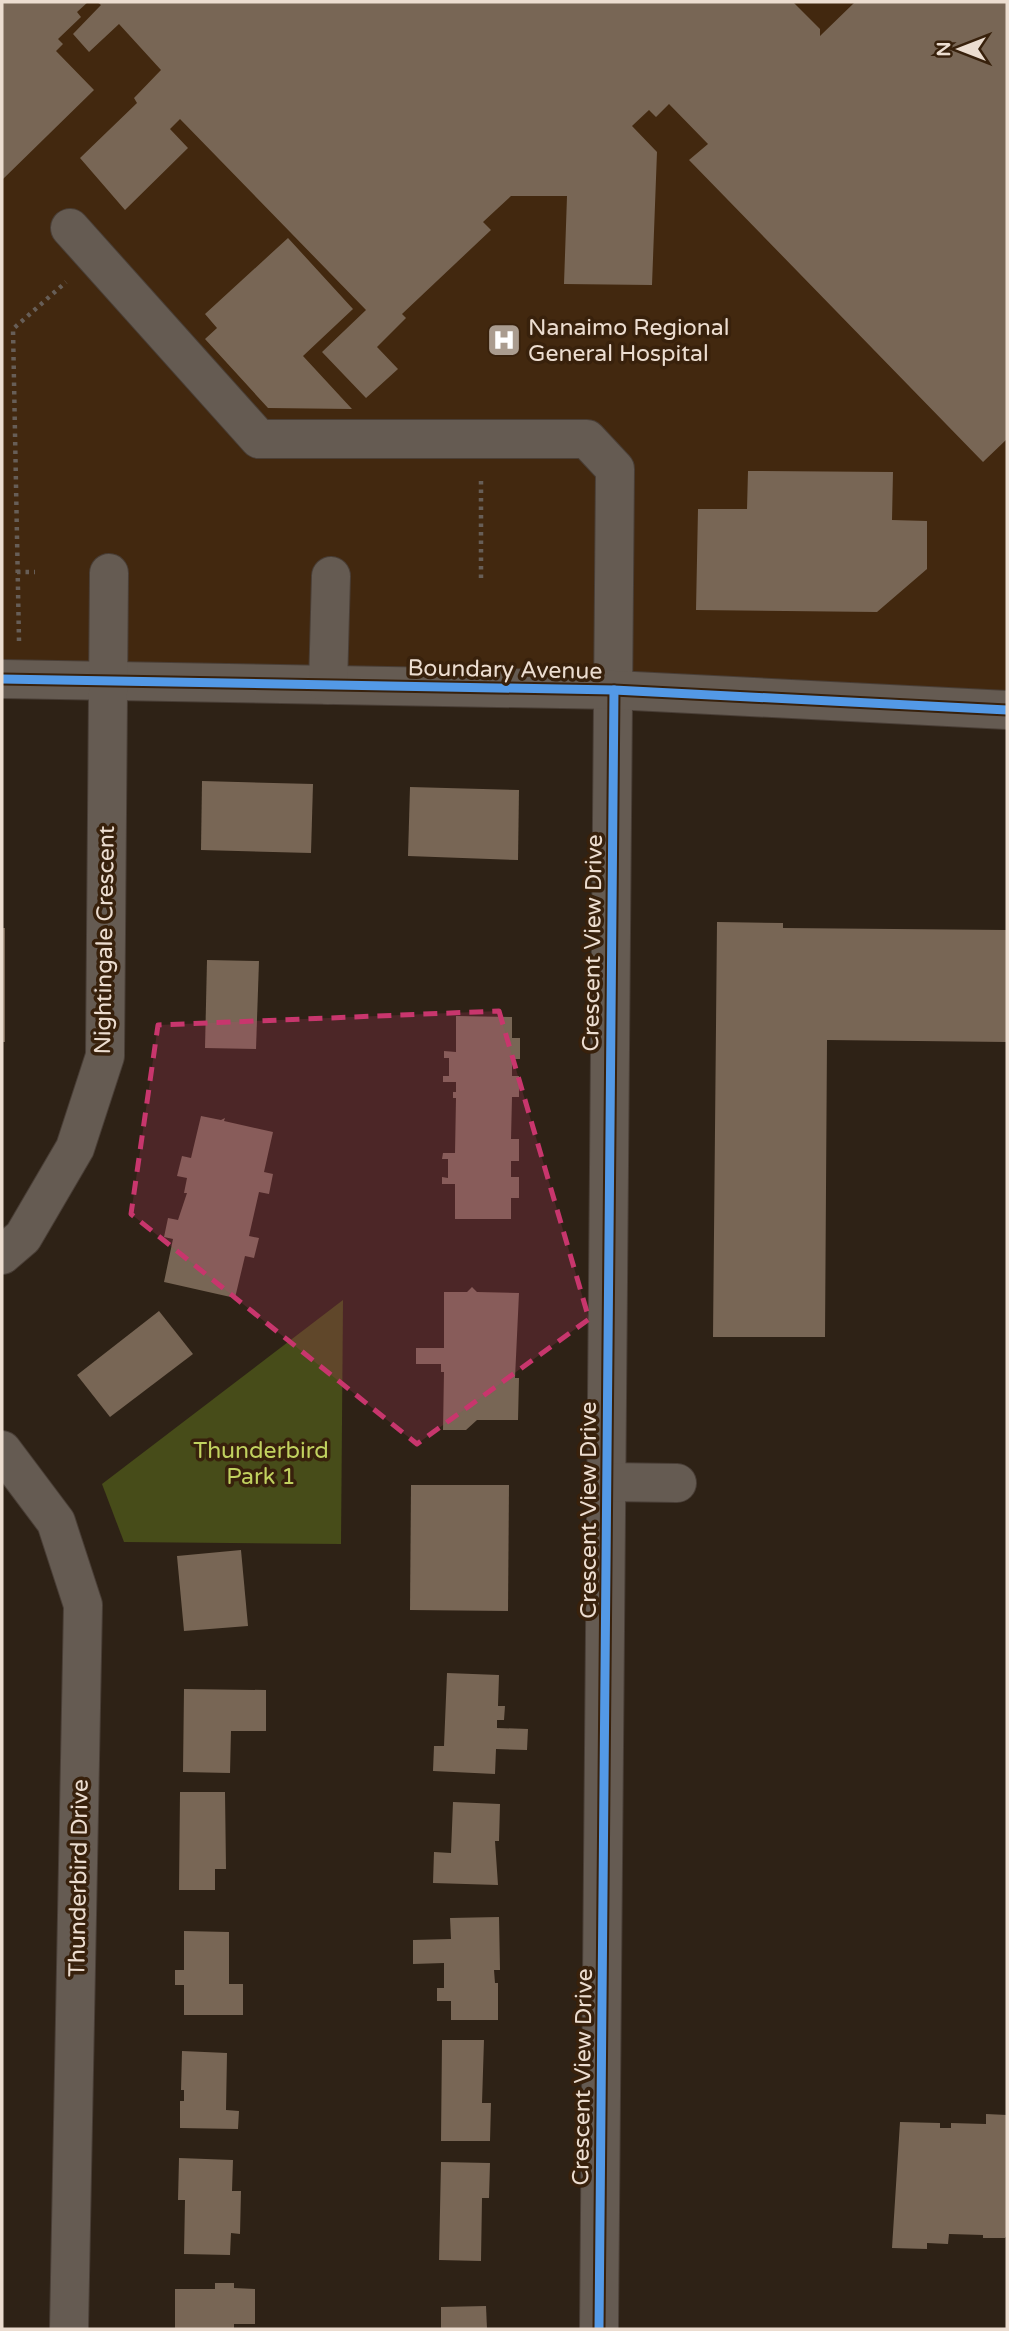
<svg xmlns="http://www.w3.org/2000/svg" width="1009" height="2331" font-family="'Varela Round',sans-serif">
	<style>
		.built { fill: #42280f }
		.green { fill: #474c19 }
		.building { fill: #786655 }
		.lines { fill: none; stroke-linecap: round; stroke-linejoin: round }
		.minor-casing { stroke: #493e36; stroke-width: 40 }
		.path { stroke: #675e57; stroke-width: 4.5; stroke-dasharray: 3.5 5; stroke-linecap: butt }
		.minor { stroke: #655b52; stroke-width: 38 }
		.cycleway-casing { stroke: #38210c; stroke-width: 13 }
		.cycleway { stroke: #5399e6; stroke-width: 9 }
		.marked { fill: #c8366d; fill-opacity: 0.2; stroke: #c8366d; stroke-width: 5; stroke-dasharray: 14 9; stroke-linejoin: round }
		.labels { text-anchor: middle; stroke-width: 7; stroke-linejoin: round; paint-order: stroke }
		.poi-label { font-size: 23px; fill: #ecddd0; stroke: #38210c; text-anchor: start }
		.street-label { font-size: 23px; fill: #ecddd0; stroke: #38210c }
		.park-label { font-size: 23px; fill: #c1d15f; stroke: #38210c }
	</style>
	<rect width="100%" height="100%" fill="#2e2216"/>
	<polygon class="built" points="2,2 1007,2 1007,710 2,679"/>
	<polygon class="green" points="343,1300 341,1544 124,1542 102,1484"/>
	<g class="building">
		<polygon points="2,2 88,2 77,12 81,17 58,39 63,44 56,51 94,90 2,180"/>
		<polygon points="97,2 793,2 820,29 820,36 855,2 1007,2 1007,439 983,462 689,160 708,144 669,104 656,117 649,110 632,126 657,152 652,285 564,284 567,196 511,196 483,222 491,230 402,314 406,318 377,347 398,369 366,398 322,352 366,310 180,119 170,129 188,148 125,210 80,158 137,103 134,98 161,70 119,24 89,52 73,34 101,5"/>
		<polygon points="288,238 353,309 303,356 352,409 268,408 205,339 217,328 205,314"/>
		<polygon points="748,471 893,472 892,520 927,521 927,569 877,612 696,610 698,509 747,509"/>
		<polygon points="202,781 313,784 311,853 201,850"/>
		<polygon points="410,787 519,790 518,860 408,856"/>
		<polygon points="717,922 783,923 783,928 1007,930 1007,1042 827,1040 825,1337 713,1337"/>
		<rect x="2" y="928" width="3" height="114"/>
		<polygon points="207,960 259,961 256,1049 205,1048"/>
		<polygon points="456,1016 512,1017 512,1038 520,1038 520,1059 512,1059 512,1076 519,1076 519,1097 512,1097 511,1139 519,1139 519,1161 511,1161 511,1177 519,1177 519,1198 511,1198 511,1219 455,1219 455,1184 442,1184 442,1177 448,1178 448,1159 442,1159 443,1153 455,1153 456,1098 453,1098 453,1092 456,1092 456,1082 443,1082 443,1076 449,1076 449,1058 444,1058 444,1051 456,1052"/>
		<polygon points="201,1116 221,1120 225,1118 224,1121 273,1132 264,1172 273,1174 269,1194 259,1192 249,1236 259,1238 254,1258 245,1256 235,1298 164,1282 173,1239 164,1237 168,1218 178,1220 187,1193 184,1193 187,1178 177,1176 182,1156 191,1158"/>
		<polygon points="472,1287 477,1292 519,1293 515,1378 519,1378 518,1420 477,1420 466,1430 443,1430 444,1372 441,1372 441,1364 416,1364 416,1348 444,1348 444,1292 467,1292"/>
		<polygon points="159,1311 193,1354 110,1417 77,1375"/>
		<polygon points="411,1485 509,1485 508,1611 410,1610"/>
		<polygon points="241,1550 248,1626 184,1631 177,1556"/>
		<polygon points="447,1673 499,1675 498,1706 505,1706 504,1720 497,1720 497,1728 528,1729 527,1750 496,1749 495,1774 433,1771 434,1746 444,1746"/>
		<polygon points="184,1689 266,1690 266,1731 231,1731 230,1773 183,1772"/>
		<polygon points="180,1792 225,1792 226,1869 215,1869 215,1890 179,1890"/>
		<polygon points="453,1802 500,1804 499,1841 495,1841 498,1885 433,1883 434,1852 451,1853"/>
		<polygon points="499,1917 500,1970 494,1970 495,1983 498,1983 498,2020 451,2020 451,2001 437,2001 437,1988 444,1988 444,1963 413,1964 413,1940 451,1939 450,1918"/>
		<polygon points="184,1931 229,1932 229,1984 243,1984 243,2015 184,2015 184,1985 175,1985 175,1970 184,1970"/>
		<polygon points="442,2040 484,2040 482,2103 491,2103 490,2141 441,2141"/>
		<polygon points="182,2051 227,2053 226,2110 239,2111 238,2129 180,2128 180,2101 184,2101 184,2090 181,2090"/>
		<polygon points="986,2114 1007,2115 1007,2235 1005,2238 983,2238 983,2235 949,2234 948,2244 927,2243 927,2249 892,2248 900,2122 940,2123 940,2128 951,2128 951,2123 986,2124"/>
		<polygon points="179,2158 233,2160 232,2191 241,2191 240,2234 231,2233 230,2255 184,2254 185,2200 178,2200"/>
		<polygon points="441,2162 490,2163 489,2198 482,2198 481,2261 439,2260"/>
		<polygon points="215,2283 234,2283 234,2288 255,2289 255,2324 234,2324 234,2329 175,2329 175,2289 215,2289"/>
		<polygon points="486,2306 487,2329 441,2329 441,2307"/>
	</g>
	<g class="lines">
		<g class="minor-casing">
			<g id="minor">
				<polyline points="70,228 259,439 587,439 615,469 599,2329"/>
				<polyline points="2,679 614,690 1007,710"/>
				<polyline points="328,685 331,576"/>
				<polyline points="2,1255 23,1237 75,1148 105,1056 109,573"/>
				<polyline points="2,1450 56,1522 83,1605 69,2329"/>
				<polyline points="607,1482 677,1483"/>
			</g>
		</g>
		<g class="path">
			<polyline points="17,572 35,572"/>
			<polyline points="481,578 481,477"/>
			<polyline points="19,641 13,329 66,282"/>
		</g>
		<use href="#minor" class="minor"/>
		<g class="cycleway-casing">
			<g id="cycleway">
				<polyline points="2,679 614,690 1007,710"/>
				<polyline points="599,2329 614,690"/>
			</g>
		</g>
		<use href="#cycleway" class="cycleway"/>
	</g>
	<path class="marked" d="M499 1011 589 1319 417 1444 131 1214 158 1025Z"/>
	<defs>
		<g id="hospital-square" transform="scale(1.75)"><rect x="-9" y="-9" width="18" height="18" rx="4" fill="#aa9c8f" stroke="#38210c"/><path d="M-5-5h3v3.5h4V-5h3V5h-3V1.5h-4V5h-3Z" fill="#fff"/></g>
	</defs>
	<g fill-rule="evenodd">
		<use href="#hospital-square" x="504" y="340"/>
	</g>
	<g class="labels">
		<g class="poi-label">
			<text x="528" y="335">Nanaimo Regional<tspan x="528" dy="26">General Hospital</tspan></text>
		</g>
		<g class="street-label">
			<text transform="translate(505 669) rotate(1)" y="8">Boundary Avenue</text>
			<text transform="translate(104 940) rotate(-89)" y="8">Nightingale Crescent</text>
			<text transform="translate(592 943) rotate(-89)" y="8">Crescent View Drive</text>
			<text transform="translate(588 1510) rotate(-90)" y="8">Crescent View Drive</text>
			<text transform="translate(78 1878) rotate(-89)" y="8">Thunderbird Drive</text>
			<text transform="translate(582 2077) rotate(-89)" y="8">Crescent View Drive</text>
		</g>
		<g class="park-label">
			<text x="261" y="1458">Thunderbird<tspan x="261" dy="26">Park 1</tspan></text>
		</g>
	</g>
	<rect width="1009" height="2331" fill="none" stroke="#ecddd0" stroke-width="7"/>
	<g transform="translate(960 49) rotate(270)" stroke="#38210c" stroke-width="5" paint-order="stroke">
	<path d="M0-5L12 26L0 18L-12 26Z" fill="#ecddd0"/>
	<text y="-10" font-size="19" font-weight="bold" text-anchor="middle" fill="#ecddd0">N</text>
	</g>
</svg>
